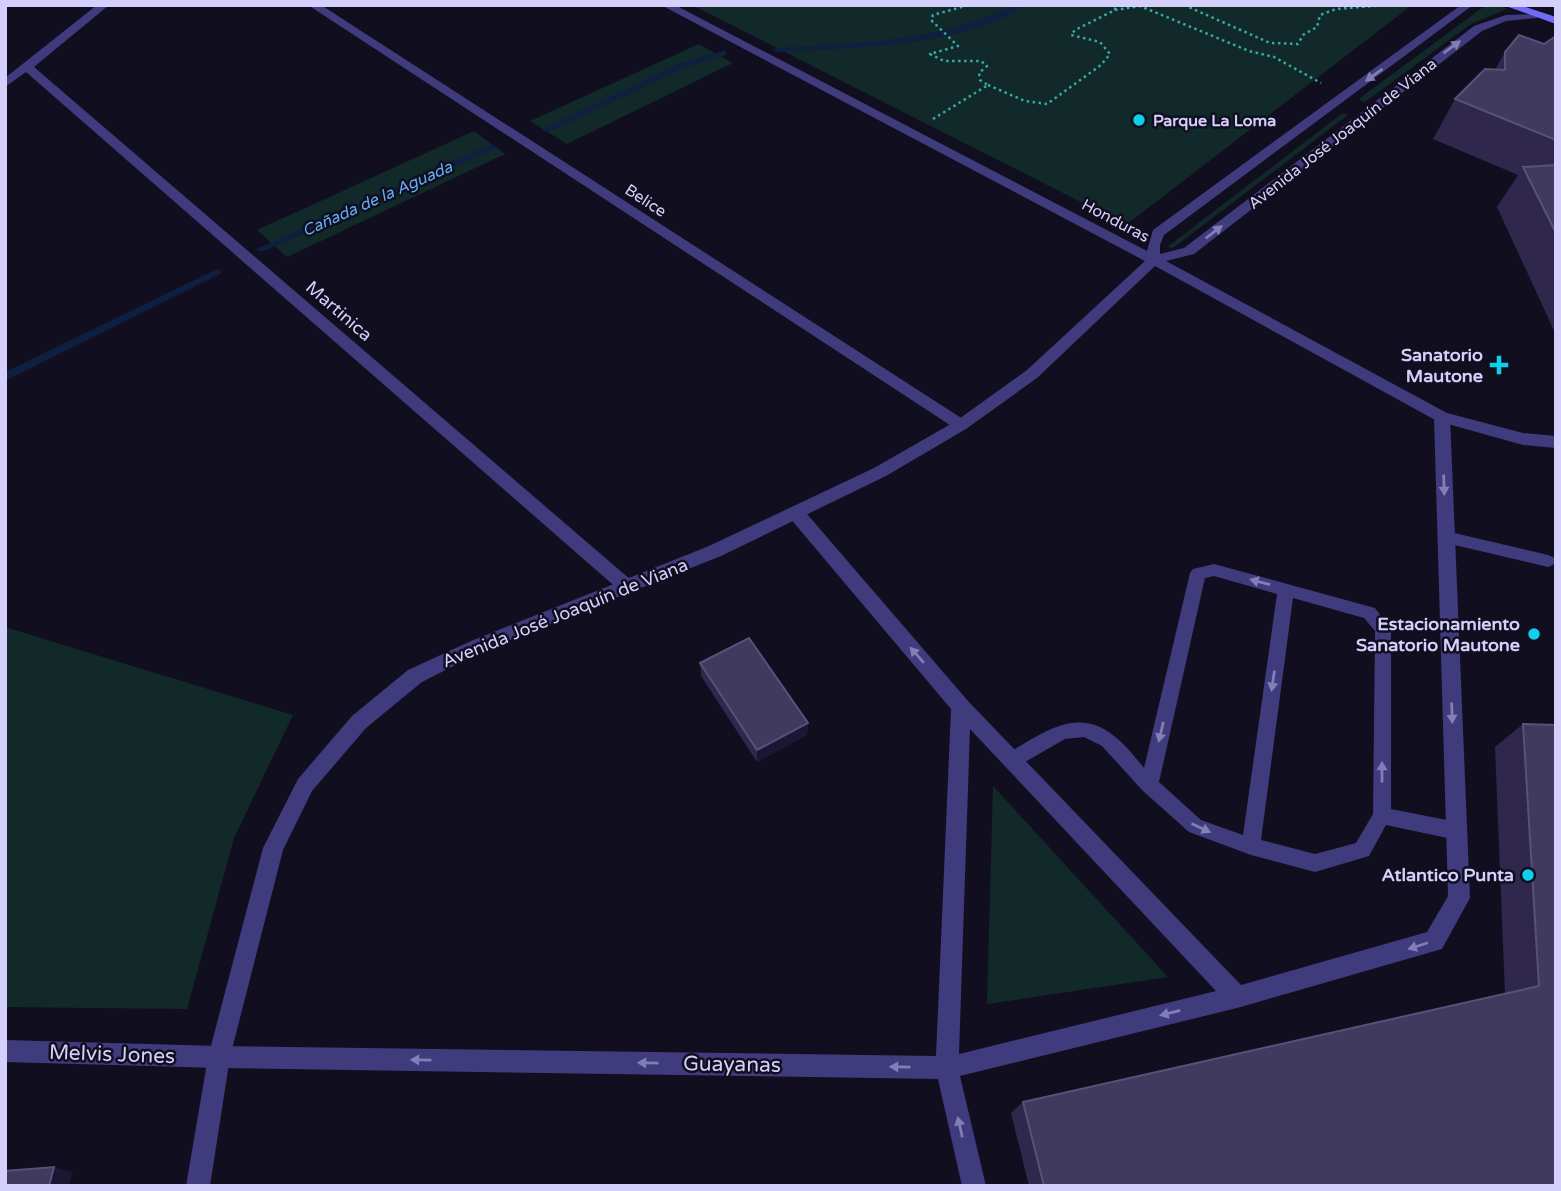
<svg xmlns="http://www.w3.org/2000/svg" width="1561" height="1191" font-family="'Varela Round',sans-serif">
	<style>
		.green { fill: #112929 }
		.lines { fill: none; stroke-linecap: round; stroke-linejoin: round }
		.stream { fill: #0e1f3f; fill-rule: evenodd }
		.path { stroke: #34aba6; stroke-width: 2.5; stroke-dasharray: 2.5 3.5; stroke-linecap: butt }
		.service { fill: #3f3b7c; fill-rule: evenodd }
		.minor { fill: #3f3b7c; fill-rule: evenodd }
		.tertiary { fill: #3f3b7c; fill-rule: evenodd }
		.secondary { fill: #716bf7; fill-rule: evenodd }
		.wall { fill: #2f284c }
		.shaded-wall { fill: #1c1632 }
		.building { fill: #413a5f; stroke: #585178; stroke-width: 2 }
		.oneway { fill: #827eb6 }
		.poi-dot { fill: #0dd1eb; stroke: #110e1f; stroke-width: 2.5 }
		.labels { text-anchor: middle; stroke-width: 5; stroke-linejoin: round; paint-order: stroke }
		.far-poi-label { font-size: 16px; font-weight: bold; fill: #d5cffc; stroke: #110e1f; text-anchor: start }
		.far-street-label { font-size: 16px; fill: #d5cffc; stroke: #110e1f }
		.far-water-label { font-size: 16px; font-style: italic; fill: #63b0f7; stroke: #110e1f }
		.street-label { font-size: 18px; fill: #d5cffc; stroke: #110e1f }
		.poi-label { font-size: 18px; font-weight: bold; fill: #d5cffc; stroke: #110e1f; text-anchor: end }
		.near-street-label { font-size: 21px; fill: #d5cffc; stroke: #110e1f }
	</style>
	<rect width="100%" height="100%" fill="#110e1f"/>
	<g class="green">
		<polygon points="692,5 1412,5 1126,225"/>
		<polygon points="1486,5 1499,5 1507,9 1471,24 1365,102 1361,101 1360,98"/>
		<polygon points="699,44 733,63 567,144 530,121"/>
		<polygon points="1343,113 1348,115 1173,248 1167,247"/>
		<polygon points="474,131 505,154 287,257 257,230"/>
		<polygon points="5,627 293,715 234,838 187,1009 5,1007"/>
		<polygon points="993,786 1168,977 987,1004"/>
	</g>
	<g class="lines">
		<g class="stream">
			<path d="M1015 5H1025C963 48 849 48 776 52L772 50 776 48C857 43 940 42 1015 5Z"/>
			<polygon points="723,51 726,51 726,55 684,68 548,132 541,130 678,64"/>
			<polygon points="492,144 496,147 495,149 264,251 258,251 256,249"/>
			<polygon points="217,269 222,272 220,274 5,381 5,372"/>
		</g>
		<g class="path">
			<polyline points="1184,5 1270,43 1298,44 1303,35 1317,27 1320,15 1336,9 1385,5"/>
			<polyline points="1115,10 1140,6 1249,51 1274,57 1321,83"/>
			<polyline points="988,85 1025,101 1047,104 1101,65 1110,54 1100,42 1071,35 1075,30 1115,10 1115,5"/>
			<polyline points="933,119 988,85 980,80 979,73 987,66 981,61 944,61 930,54 958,46 931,20 933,15 969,5"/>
		</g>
		<g class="service">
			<polygon points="1446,531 1548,555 1553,557 1556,561 1553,565 1548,567 1446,543 1438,537"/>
			<path d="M1214 564 1375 608 1391 629V809L1457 822 1463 825 1466 831 1463 837 1457 840 1386 825 1369 856 1315 872 1251 855 1189 832 1143 791 1102 746 1084 737 1065 739 1018 766 1012 768 1006 766 1003 760 1006 754C1041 735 1076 705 1114 736 1125 744 1135 757 1144 768L1190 573 1193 569ZM1214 576 1277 594 1243 835 1201 820 1159 782 1205 578ZM1293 598 1364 618 1375 631 1373 814 1356 843 1315 854 1261 840Z"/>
		</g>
		<g class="minor">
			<polygon points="97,5 109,5 34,67 631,580 634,585 631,590 619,590 26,72 5,87 5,78"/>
			<polygon points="308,5 321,5 966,421 969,425 966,429 956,429"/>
			<path d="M1442 411 1450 417 1470 898 1442 949 1237 1008 960 1076 986 1186H962L938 1079 219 1068 5 1062V1040L219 1046 936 1056 951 709 789 517 787 512 795 506 801 507 968 701 1241 985 1427 932 1448 896 1434 417ZM970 729 1216 991 959 1054Z"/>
		</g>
		<polygon class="tertiary" points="661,5 675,5 1147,251 1153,230 1461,5 1473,5 1164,235 1160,245 1160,254 1184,248 1474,26 1506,15 1537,14 1537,18 1506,21 1482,31 1194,254 1166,261 1447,413 1523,433 1556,436 1556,448 1523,445 1437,421 1155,266 1037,378 966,429 886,476 721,556 483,651 422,682 366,728 312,791 283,850 230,1057 210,1186 186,1186 208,1057 263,848 298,779 352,716 408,670 471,641 709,546 874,468 956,421 1027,370 1145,261"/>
		<polygon class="secondary" points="1503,5 1519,5 1556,17 1556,24"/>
	</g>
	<g class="wall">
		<polygon points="1556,36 1556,335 1497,207 1518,175 1433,139 1455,99 1495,70 1505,52 1544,44"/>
		<polygon points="700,663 808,723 807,735 757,762 701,676"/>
		<polygon points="1523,724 1556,1186 1029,1186 1011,1113 1023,1102 1505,994 1495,747"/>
	</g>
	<g class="shaded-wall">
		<polygon points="808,723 807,735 757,762 757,750"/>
		<polygon points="54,1167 73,1172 69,1186 49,1186"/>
	</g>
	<g class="building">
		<polygon points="1519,35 1544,44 1556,36 1556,140 1455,99 1485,69 1505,70 1505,52"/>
		<polygon points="1556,165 1556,233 1523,167"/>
		<polygon points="749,638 808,723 757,750 700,663"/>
		<polygon points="1523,724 1556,725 1556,1186 1044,1186 1023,1102 1539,986"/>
		<polygon points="54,1167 49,1186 5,1186 5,1171"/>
	</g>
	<defs><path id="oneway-solid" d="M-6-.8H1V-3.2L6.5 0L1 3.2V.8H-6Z" transform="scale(1.75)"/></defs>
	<g class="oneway">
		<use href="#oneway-solid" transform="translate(1452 47) rotate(-36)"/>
		<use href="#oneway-solid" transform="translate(1374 75) rotate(144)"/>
		<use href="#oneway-solid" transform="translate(1214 232) rotate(-38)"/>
		<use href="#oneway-solid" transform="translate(1444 485) rotate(88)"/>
		<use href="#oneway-solid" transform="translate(1260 582) rotate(-165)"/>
		<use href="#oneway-solid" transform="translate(917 655) rotate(-131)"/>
		<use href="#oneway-solid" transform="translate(1273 681) rotate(98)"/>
		<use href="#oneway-solid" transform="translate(1452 713) rotate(88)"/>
		<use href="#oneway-solid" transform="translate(1161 732) rotate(103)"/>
		<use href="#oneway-solid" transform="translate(1382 772) rotate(-90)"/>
		<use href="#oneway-solid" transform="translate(1201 828) rotate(25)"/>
		<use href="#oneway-solid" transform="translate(1418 946) rotate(162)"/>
		<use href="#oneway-solid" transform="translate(1170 1013) rotate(166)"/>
		<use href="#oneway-solid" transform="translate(421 1060) rotate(-179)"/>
		<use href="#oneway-solid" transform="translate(648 1063) rotate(-179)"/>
		<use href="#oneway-solid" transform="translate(900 1067) rotate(-179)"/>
		<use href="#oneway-solid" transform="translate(960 1127) rotate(-103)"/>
	</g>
	<g class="poi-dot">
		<circle cx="1139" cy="120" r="7"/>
		<path d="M1495.5 354.5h7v7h7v7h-7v7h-7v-7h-7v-7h7z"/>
		<circle cx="1534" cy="634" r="7"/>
		<circle cx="1528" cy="875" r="7"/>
	</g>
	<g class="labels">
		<g class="far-poi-label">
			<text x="1153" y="126">Parque La Loma</text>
		</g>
		<g class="far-street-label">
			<text transform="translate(1342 133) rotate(-38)" y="6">Avenida José Joaquín de Viana</text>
			<text transform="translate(646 200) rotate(33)" y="6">Belice</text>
			<text transform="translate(1116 220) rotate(28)" y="6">Honduras</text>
		</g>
		<g class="far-water-label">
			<text transform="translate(377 198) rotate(-24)" y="6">Cañada de la Aguada</text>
		</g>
		<g class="street-label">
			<text transform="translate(339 311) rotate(41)" y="6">Martinica</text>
			<text transform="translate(565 613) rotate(-22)" y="6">Avenida José Joaquín de Viana</text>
		</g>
		<g class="poi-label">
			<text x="1483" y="361">Sanatorio<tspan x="1483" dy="21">Mautone</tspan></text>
			<text x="1520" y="630">Estacionamiento<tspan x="1520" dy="21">Sanatorio Mautone</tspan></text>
			<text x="1514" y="881">Atlantico Punta</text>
		</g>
		<g class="near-street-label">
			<text transform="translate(112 1054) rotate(2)" y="7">Melvis Jones</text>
			<text transform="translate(732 1064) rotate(1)" y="7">Guayanas</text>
		</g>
	</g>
	<rect width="1561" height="1191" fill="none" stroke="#d5cffc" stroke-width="14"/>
</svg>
